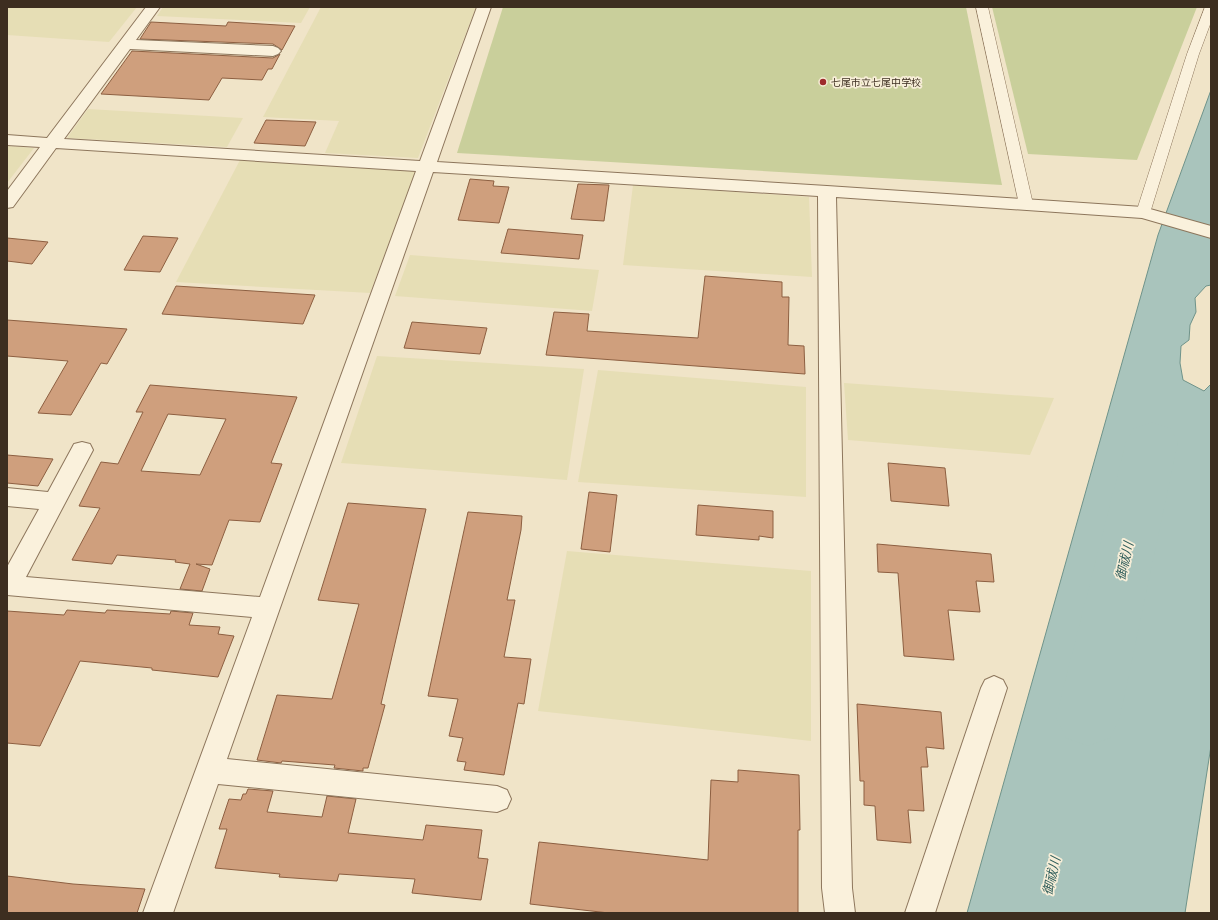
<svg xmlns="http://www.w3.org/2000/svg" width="1218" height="920" font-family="Lora,'Noto Sans JP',serif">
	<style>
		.farmland { fill: #e6deb5 }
		.green { fill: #c9cf9b }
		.water { fill: #a9c4bc; stroke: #6f938a; fill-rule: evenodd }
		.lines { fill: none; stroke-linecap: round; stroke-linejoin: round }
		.river { fill: #a9c4bc; fill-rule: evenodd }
		.building { fill: #cf9f7d; stroke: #8d5f41; fill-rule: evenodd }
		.lane-casing { stroke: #8d765c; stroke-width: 1 }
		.street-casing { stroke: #8d765c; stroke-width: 2 }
		.lane { fill: #faf1dc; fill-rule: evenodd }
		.street { fill: #faf1dc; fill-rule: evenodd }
		.poi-dot { fill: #9e2a2b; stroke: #f7eed8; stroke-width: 1.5 }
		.labels { text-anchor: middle; stroke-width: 3.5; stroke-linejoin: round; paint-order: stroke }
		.far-poi-label { font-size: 10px; fill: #3d2e20; stroke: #f7eed8; text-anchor: start }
		.water-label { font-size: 13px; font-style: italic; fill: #2f5d5a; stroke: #f7eed8 }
	</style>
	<rect width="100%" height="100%" fill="#f0e4c8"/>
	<g class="farmland">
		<polygon points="7,7 137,7 109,42 7,35"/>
		<polygon points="163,7 310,7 301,23 157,16"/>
		<polygon points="321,7 476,7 418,158 325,153 339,121 263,117"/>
		<polygon points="88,109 243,118 227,147 67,138"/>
		<polygon points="7,146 34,148 7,183"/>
		<polygon points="240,160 416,171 370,293 176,282"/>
		<polygon points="633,185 809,197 812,277 623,265"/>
		<polygon points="410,255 599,270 592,311 395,296"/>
		<polygon points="377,356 584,369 567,480 341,463"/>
		<polygon points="598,370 806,387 806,497 578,482"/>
		<polygon points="844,383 1054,398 1030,455 848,440"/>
		<polygon points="567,551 811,571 811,741 538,711"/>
	</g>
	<g class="green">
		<polygon points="503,7 966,7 1002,185 457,153"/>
		<polygon points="992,7 1197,7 1137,160 1028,154"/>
	</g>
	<path class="water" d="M1211 90V285L1206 286 1195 298 1196 312 1190 325 1189 340 1181 346 1180 363 1183 380 1204 391 1211 384V746L1185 913H967L1158 235ZM1125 507H1131L1140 522 1133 561 1135 588 1130 619 1115 658 1108 656 1100 629V592L1109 521Z"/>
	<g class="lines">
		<polygon class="river" points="1152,422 1170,428 1178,442 1120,717 1110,738 1088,746 1066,738 1056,717 1126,442 1134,428"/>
	</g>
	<g class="building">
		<polygon points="151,22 226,26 228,22 295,26 282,50 273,44 140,39"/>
		<polygon points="132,51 273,58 280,54 272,69 268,69 262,80 222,78 209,100 101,94"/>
		<polygon points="266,120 316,122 305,146 254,143"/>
		<polygon points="470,179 494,181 493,186 509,187 499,223 458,220"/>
		<polygon points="578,184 609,185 604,221 571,219"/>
		<polygon points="508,229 583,235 579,259 501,253"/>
		<polygon points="143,236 178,238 160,272 124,270"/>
		<polygon points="7,238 48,242 32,264 7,261"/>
		<polygon points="705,276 782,282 782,297 789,297 788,345 804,346 805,374 546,355 554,312 589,314 587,331 698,338"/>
		<polygon points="176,286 315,295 303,324 162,314"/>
		<polygon points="7,320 127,329 107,364 101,363 71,415 38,413 68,361 7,356"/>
		<polygon points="412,322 487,328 480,354 404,348"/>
		<path d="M150 385 297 397 271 463 282 464 260 522 229 520 212 565 196 564 210 569 202 591 180 589 190 564 175 562 176 560 117 555 112 564 72 560 100 508 79 506 101 462 118 464 143 412H136ZM168 414 226 419 200 475 141 471Z"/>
		<polygon points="7,455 53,459 38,486 7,483"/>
		<polygon points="888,463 945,468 949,506 891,501"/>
		<polygon points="589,492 617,495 610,552 581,549"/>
		<polygon points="348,503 426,509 381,704 385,705 368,768 363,768 363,771 334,768 335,765 282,761 281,763 257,760 277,695 332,699 359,604 318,600"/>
		<polygon points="698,505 773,511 773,538 759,536 759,540 696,535"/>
		<polygon points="468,512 522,516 521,530 507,600 515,600 504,657 531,659 524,704 518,703 504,775 464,770 466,762 457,761 463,738 449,736 458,699 428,696"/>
		<polygon points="877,544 991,554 994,582 976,581 980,612 948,610 954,660 904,656 898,573 878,572"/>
		<polygon points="67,610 105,613 107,610 170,614 171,611 193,613 189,625 220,627 218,634 234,636 218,677 152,670 152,668 80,661 40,746 7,743 7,611 64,615"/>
		<polygon points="857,704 941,712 944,749 926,747 928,767 921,767 924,811 908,810 911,843 877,840 875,806 864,805 864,781 860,781"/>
		<polygon points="738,770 799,775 800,830 798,830 798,913 609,913 530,904 539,842 708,860 711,780 738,782"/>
		<polygon points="248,789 273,791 267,812 322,817 327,796 356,799 348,833 423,840 426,825 482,830 478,858 488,859 481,900 412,893 415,879 339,874 337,881 279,877 280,874 215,868 227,829 219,829 229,799 241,800 243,794 246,794"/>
		<polygon points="7,876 73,884 145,889 137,913 7,913"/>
	</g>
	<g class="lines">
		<g class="lane-casing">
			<g id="lane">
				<polygon points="976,7 988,7 1033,204 1031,207 1026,208 1021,207 1019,204"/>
				<polygon points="1205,7 1211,7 1211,22 1199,54 1150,213 1148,216 1143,217 1138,216 1136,213 1187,54"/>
			</g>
		</g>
		<g class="street-casing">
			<g id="street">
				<polygon points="146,7 160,7 136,40 273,46 278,48 281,51 278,54 273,56 130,49 64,139 420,161 477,7 491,7 437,162 827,186 1143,207 1211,226 1211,238 1142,218 836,197 852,888 855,913 825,913 822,888 818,196 433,172 227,759 497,786 507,790 511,799 507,808 497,812 218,784 173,913 143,913 252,617 7,595 7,567 39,509 7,506 7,488 48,492 74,444 82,442 90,444 93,450 26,577 260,597 416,171 56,148 13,207 7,208 7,191 40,147 7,145 7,135 47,138"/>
				<polygon points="994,676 1003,680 1007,688 935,913 905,913 981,688 985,680"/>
			</g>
		</g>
		<use href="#lane" class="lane"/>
		<use href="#street" class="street"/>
	</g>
	<circle class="poi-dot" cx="823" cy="82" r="4"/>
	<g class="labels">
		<g class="far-poi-label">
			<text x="831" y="86">七尾市立七尾中学校</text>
		</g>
		<g class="water-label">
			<text transform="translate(1124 561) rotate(-77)" y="5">御祓川</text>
			<text transform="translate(1051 876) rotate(-77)" y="5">御祓川</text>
		</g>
	</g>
	<rect width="1218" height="920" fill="none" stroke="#3d2e20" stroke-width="16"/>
</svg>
